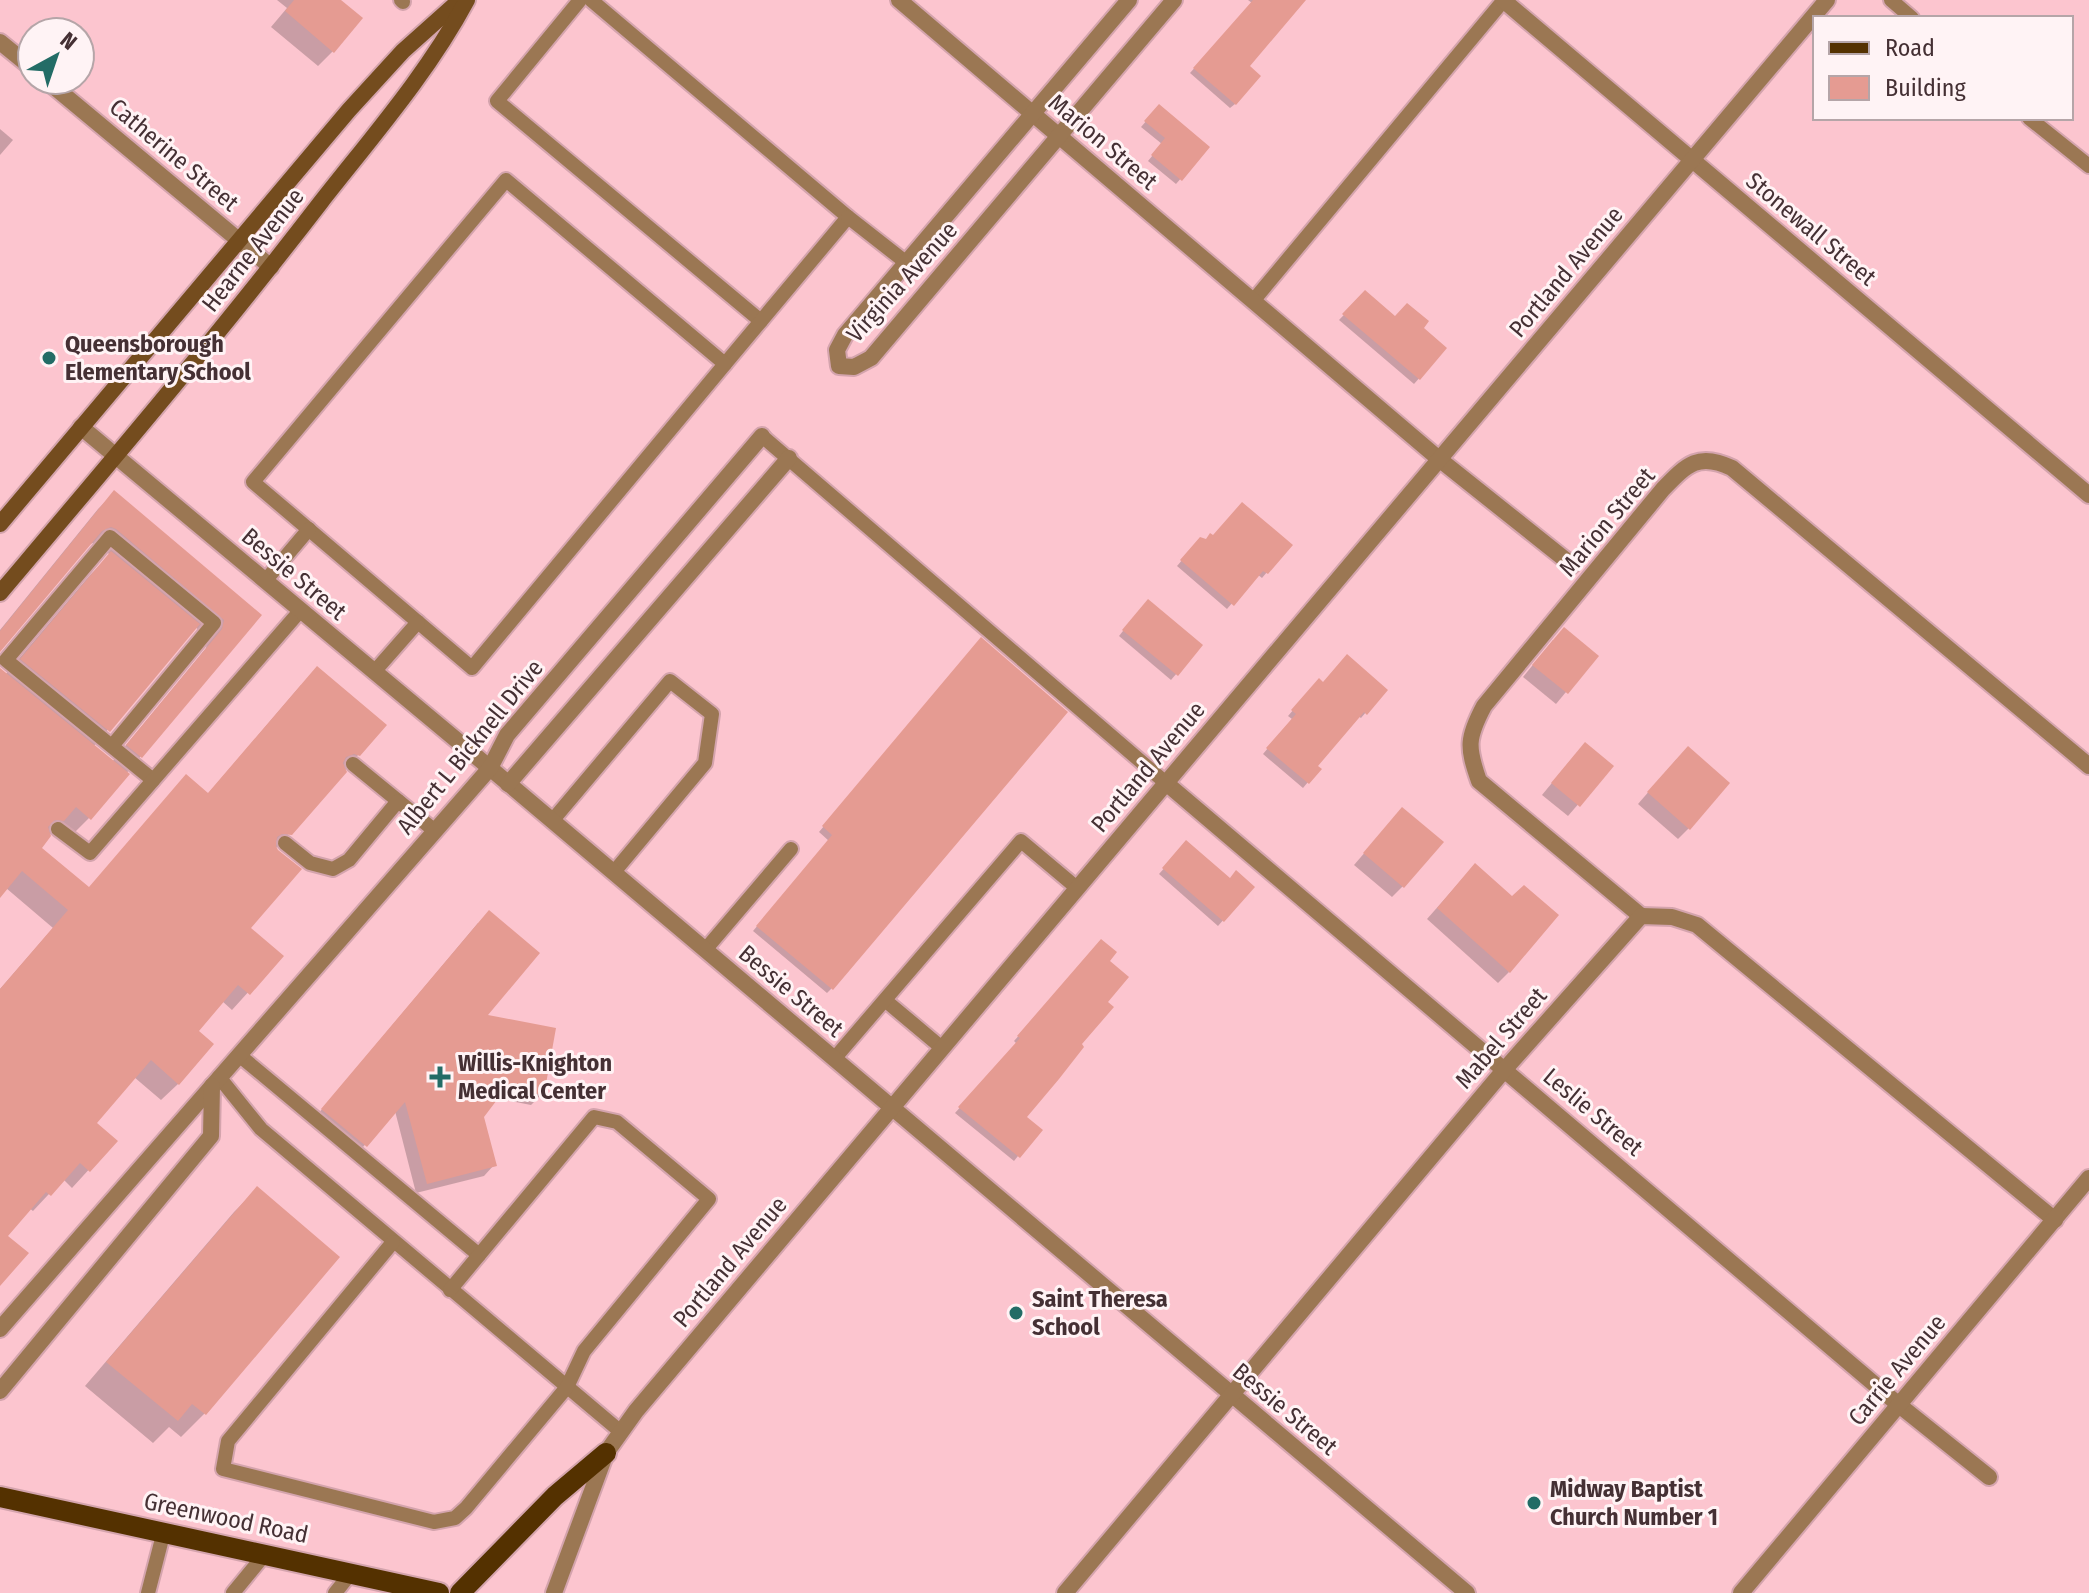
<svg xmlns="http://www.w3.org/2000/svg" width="2089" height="1593" font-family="'Fira Sans Condensed',sans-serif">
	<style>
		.shadow { fill: #0003; fill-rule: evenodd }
		.building { fill: #e59b92 }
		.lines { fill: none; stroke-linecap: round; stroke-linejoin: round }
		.service-casing { stroke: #d4a4ad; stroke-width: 18 }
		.minor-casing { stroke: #d4a4ad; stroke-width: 20 }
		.tertiary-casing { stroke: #d4a4ad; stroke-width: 20 }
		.secondary-casing { stroke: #d4a4ad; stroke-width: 20 }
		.primary-casing { stroke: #d4a4ad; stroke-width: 24 }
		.service { stroke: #9b7753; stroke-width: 14 }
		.minor { stroke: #9b7753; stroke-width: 16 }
		.tertiary { stroke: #9b7753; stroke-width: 16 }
		.secondary { stroke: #744c1e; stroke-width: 16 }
		.primary { stroke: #543100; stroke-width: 20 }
		.poi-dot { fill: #236c66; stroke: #fff3f5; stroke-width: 3 }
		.labels { text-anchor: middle; stroke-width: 6; stroke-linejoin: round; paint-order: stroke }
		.street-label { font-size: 24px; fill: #453034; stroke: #fff3f5 }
		.poi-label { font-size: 24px; font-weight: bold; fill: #453034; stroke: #fff3f5; text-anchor: start }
	</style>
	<rect width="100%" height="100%" fill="#fcc5cf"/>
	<g class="shadow">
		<polygon points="277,0 338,0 333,51 318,66 271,27 287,8"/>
		<polygon points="1248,0 1303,0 1247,67 1235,104 1230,108 1190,73 1252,3"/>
		<polygon points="1155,111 1208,147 1176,184 1148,161 1162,144 1141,127"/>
		<polygon points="0,129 13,140 0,155"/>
		<polygon points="1365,293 1395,319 1445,349 1414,384 1339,320"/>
		<path d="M115 492 259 615 89 818 72 835 59 824 39 848 88 889 207 795 301 685 358 755 275 849 248 928 281 956 232 1010 222 1001 196 1031 178 1084 161 1100 134 1077 94 1123 115 1141 72 1188 63 1179 33 1211 29 1208 5 1236 0 1283V989L53 928 6 888 0 894V671L5 675 89 576 110 555 100 545 93 543 88 545 0 650V630L98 509ZM195 627 208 637 206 648 112 762 93 747Z"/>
		<polygon points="1196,544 1290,545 1262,578 1257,574 1227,609 1177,566"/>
		<polygon points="1143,606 1201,645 1171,680 1119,636"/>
		<polygon points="1553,640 1596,656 1556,704 1523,677"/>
		<polygon points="976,645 831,989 827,993 753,931 829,841 819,832"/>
		<polygon points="1322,684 1385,690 1361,718 1358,716 1315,766 1319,769 1303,788 1263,754 1292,719 1288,716 1314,686"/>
		<polygon points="1575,755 1611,766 1568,816 1542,795"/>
		<polygon points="1677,759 1689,828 1678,839 1638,804"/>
		<polygon points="1392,821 1403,886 1392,897 1354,865"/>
		<polygon points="1187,843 1229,880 1252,887 1218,926 1159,874"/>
		<polygon points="1465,876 1509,972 1498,983 1427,919"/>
		<path d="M478 923 484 1016 542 1094 531 1105 496 1098 482 1117 494 1165 484 1176 416 1193 395 1111 355 1156 312 1121ZM496 1084 536 1092V1096L496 1088Z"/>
		<polygon points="1097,946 1107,962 1106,1003 1024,1117 1018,1156 1014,1161 955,1113 1017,1044 1014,1041"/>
		<polygon points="257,1189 337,1257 204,1414 181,1437 169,1427 153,1443 85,1386 234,1212"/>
	</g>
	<g class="building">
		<polygon points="294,0 341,0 363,18 334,53 285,11"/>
		<polygon points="1253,0 1306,0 1250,66 1261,76 1236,105 1193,68"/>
		<polygon points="1159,104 1210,147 1182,181 1151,155 1165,138 1144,121"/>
		<polygon points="1365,290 1395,316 1407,303 1429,321 1424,328 1447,348 1420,380 1342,314"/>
		<polygon points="114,490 262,615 142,758 126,745 222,629 224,620 116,529 111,527 102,531 0,652 0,631"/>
		<polygon points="1242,502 1293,545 1268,574 1263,571 1234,606 1180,560 1200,537 1206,539 1210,533 1213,535"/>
		<polygon points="111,551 200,624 110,732 20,659"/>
		<polygon points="1148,599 1203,645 1178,676 1122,630"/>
		<polygon points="1564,627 1599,656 1568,694 1532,665"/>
		<polygon points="981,637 1068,712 833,990 756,926 832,835 822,826"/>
		<polygon points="1347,654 1388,690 1367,715 1364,712 1318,766 1322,769 1309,784 1266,748 1296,714 1291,710 1319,678 1323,682"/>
		<polygon points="317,666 387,725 360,756 354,754 346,757 343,763 347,772 292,835 282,834 277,837 276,846 278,850 302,869 251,928 284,956 250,995 238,985 199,1031 214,1044 179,1085 151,1060 97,1123 118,1141 90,1172 80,1163 51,1196 46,1192 8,1236 29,1253 0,1286 0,989 68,910 22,871 0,898 0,668 130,774 91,820 76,807 64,821 55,820 48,827 51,836 42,848 89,887 186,774 208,793"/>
		<polygon points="1585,742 1614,766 1580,807 1551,783"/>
		<polygon points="1688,746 1730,783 1690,830 1647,792"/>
		<polygon points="1402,807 1444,842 1404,888 1363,853"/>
		<polygon points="1186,840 1230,878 1236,870 1255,887 1224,922 1162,868"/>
		<polygon points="1475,863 1512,896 1524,885 1559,915 1510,973 1437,908"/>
		<polygon points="489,910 540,953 488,1015 556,1028 544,1095 506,1088 484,1117 497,1166 427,1184 405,1102 367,1147 321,1109"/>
		<polygon points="1101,939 1117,952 1110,961 1129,977 1108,1002 1114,1007 1082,1044 1084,1047 1059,1079 1027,1117 1043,1130 1020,1158 958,1107 1020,1038 1017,1036"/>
		<polygon points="257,1186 340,1257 206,1415 192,1404 178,1421 106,1362"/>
	</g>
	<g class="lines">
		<g class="service-casing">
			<g id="service">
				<polyline points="401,0 403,2"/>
				<polyline points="580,0 497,101 761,321"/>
				<polyline points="591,0 848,217 725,364"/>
				<polyline points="1891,0 1912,18"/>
				<polyline points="2029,118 2089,166"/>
				<polygon points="506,180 725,364 472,668 253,482"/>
				<polyline points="848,217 908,264"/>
				<polyline points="1253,301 1503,1"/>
				<polyline points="762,436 1166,783"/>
				<polyline points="265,581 309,529"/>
				<polyline points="374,672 418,622"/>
				<polyline points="112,746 214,623 110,537 6,660 153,780"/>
				<polyline points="353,764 435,831"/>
				<polyline points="552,821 670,681 712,714 705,763 614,872"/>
				<polyline points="58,829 90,853 300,611"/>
				<polyline points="285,843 310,863 333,869 349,860 398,801"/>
				<polyline points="705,950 791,849"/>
				<polyline points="886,1001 942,1048"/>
				<polyline points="239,1055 479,1255"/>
				<polyline points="834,1059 1021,841 1077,888"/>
				<polyline points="219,1077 261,1129 621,1432"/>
				<polyline points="393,1242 228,1441 223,1469 434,1522 455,1518 466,1508 567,1387 584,1351 709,1199 617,1122 594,1117 450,1290"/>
				<polyline points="148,1593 164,1531"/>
				<polyline points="233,1593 265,1554"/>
				<polyline points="335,1593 351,1573"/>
			</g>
		</g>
		<g class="minor-casing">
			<g id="minor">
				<polyline points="899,0 1439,459 1572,565"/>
				<polyline points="1129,0 845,335 837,350 839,366 854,367 871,358 1174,0"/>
				<polyline points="1503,0 2089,495"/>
				<polyline points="0,42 32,68"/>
				<polyline points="46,80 271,267"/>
				<polyline points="81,427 490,768 1467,1593"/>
				<polyline points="1166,783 1899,1405 1989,1477"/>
				<polyline points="508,784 789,458"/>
				<path d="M1641 916 1479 781C1467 747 1467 738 1484 706L1663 489C1687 464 1699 452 1732 468L2089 766"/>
				<polyline points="0,1329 490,768 507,735 762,436"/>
				<polyline points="0,1391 211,1136 212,1086"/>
				<polyline points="1065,1593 1505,1069 1641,916 1672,917 1697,925 2055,1220"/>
				<polyline points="1741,1593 2089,1178"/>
			</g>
		</g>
		<g class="tertiary-casing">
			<polyline id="tertiary" points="554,1593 606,1453 636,1411 1827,0"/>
		</g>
		<g class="secondary-casing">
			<g id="secondary">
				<polyline points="0,524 349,110 403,51 460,0"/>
				<path d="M0 593C109 464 218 336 321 202 372 137 428 73 467 0"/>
			</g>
		</g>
		<g class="primary-casing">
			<g id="primary">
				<polyline points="0,1497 439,1593"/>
				<polyline points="460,1593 555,1496 606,1453"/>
			</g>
		</g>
		<use href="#service" class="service"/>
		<use href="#minor" class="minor"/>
		<use href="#tertiary" class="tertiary"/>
		<use href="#secondary" class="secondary"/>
		<use href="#primary" class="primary"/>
	</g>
	<g class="poi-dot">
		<circle cx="49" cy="358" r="8"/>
		<path d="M436 1065h8v8h8v8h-8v8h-8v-8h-8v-8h8z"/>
		<circle cx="1016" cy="1313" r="8"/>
		<circle cx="1534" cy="1503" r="8"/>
	</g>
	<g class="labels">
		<g class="street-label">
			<text transform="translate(1103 142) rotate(40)" y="8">Marion Street</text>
			<text transform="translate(174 155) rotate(40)" y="8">Catherine Street</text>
			<text transform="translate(1811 229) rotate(40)" y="8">Stonewall Street</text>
			<text transform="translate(253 250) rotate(-52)" y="8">Hearne Avenue</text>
			<text transform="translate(1566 272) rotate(-50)" y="8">Portland Avenue</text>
			<text transform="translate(902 282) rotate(-48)" y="8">Virginia Avenue</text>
			<text transform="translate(1607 522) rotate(-50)" y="8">Marion Street</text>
			<text transform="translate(294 574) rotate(40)" y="8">Bessie Street</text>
			<text transform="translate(470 747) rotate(-51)" y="8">Albert L Bicknell Drive</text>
			<text transform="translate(1148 767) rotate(-50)" y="8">Portland Avenue</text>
			<text transform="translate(791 991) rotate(40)" y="8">Bessie Street</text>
			<text transform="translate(1501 1038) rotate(-49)" y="8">Mabel Street</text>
			<text transform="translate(1593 1112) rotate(40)" y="8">Leslie Street</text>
			<text transform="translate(730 1262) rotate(-50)" y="8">Portland Avenue</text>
			<text transform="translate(1897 1370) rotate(-50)" y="8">Carrie Avenue</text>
			<text transform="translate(1285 1409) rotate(40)" y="8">Bessie Street</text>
			<text transform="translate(226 1518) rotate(12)" y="8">Greenwood Road</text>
		</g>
		<g class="poi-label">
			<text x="65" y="352">Queensborough<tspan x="65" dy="28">Elementary School</tspan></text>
			<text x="458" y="1071">Willis-Knighton<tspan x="458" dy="28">Medical Center</tspan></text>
			<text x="1032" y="1307">Saint Theresa<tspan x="1032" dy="28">School</tspan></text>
			<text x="1550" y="1497">Midway Baptist<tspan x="1550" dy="28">Church Number 1</tspan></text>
		</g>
	</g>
	<rect x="1813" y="16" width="260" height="104" fill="#fff3f5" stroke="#b5a5a8" stroke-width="2"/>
	<rect x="1829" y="42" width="40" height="12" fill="#543100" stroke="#b5a5a8" stroke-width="2"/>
	<text x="1885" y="56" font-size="24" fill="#453034">Road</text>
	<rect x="1829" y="76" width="40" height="24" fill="#e59b92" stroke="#b5a5a8" stroke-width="2"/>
	<text x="1885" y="96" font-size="24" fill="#453034">Building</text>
	<g transform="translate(56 56) rotate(40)"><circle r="38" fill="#fff3f5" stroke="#b5a5a8" stroke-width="2"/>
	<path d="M0-6L14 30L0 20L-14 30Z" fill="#236c66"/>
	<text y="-12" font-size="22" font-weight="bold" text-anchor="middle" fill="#453034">N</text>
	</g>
</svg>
